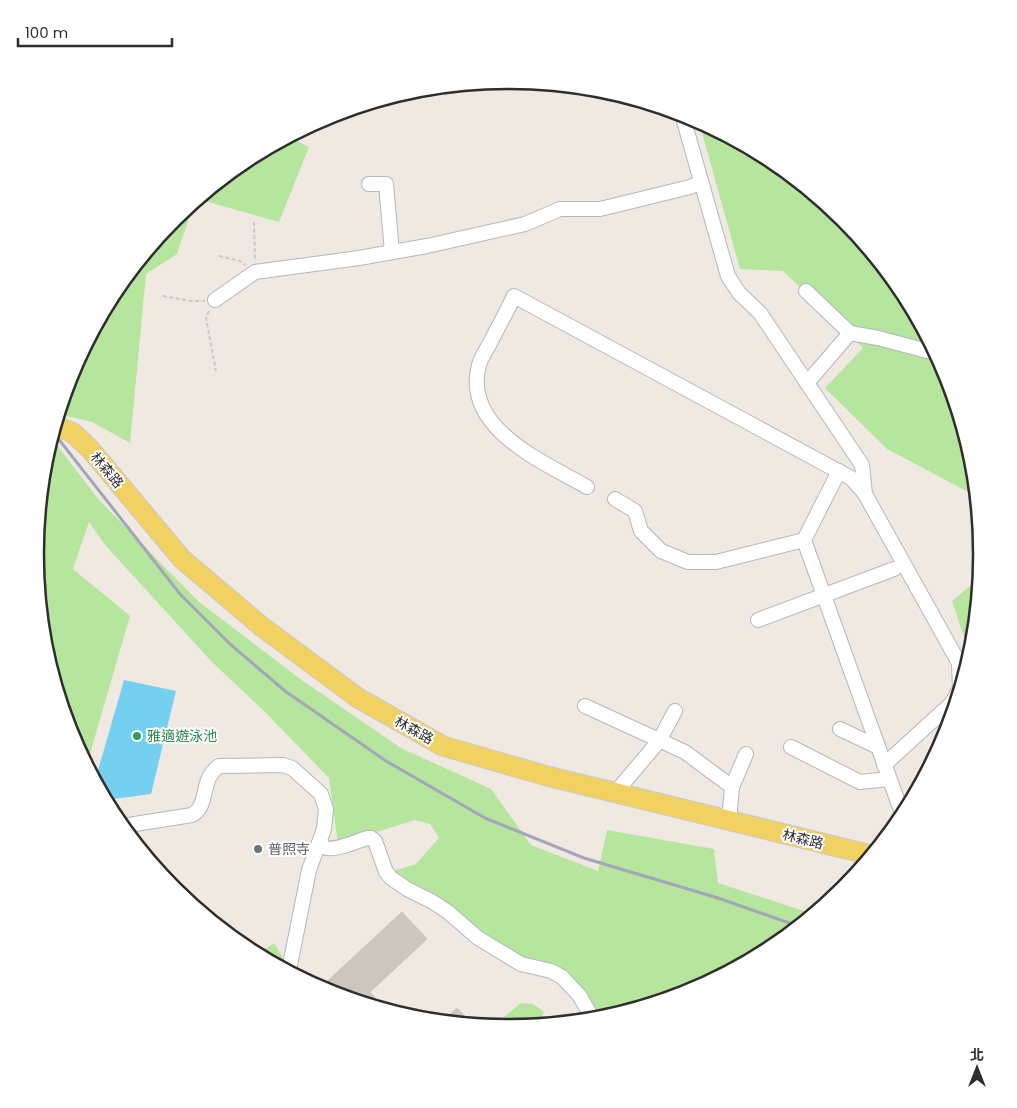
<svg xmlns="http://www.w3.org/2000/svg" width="1017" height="1108" font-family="Poppins,'Noto Sans TC',sans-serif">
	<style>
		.green { fill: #b6e59e }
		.water { fill: #75cff0 }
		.building { fill: #cbc7bf; stroke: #cbc5ba }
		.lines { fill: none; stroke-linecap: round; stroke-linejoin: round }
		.minor-casing { stroke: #b4b7c1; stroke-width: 16 }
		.major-casing { stroke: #c9c9c9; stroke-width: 21 }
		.path { stroke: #c9c9c9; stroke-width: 2; stroke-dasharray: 4 2.5; stroke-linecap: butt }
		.minor { stroke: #fff; stroke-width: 14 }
		.major { stroke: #f2d163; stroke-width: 19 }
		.rail { stroke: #a3a6b8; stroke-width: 3 }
		.leisure-dot { fill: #2e9e5b; stroke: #fff; stroke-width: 2 }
		.worship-dot { fill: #6b7280; stroke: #fff; stroke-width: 2 }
		.labels { text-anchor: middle; stroke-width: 4; stroke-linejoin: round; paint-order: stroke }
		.street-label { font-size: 14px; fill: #2e2e2e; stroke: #fff }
		.leisure-label { font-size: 14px; fill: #27864d; stroke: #fff; text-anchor: start }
		.worship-label { font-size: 14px; fill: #5b616d; stroke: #fff; text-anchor: start }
		.rim { fill: none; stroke: #2e2e2e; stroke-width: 2.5 }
	</style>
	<rect width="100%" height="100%" fill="#efe9e1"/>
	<g class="green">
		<polygon points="699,122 772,160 844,219 902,291 946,373 973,462 976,496 887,449 825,388 863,348 783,271 740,269"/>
		<polygon points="289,137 309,147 279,222 198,199 246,160"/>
		<polygon points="194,203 177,254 146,274 130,443 92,422 58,414 71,373 115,291 174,219"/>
		<polygon points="50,443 56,444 99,500 198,601 303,681 401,748 491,789 531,845 598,871 607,830 714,849 718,883 813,914 771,948 689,992 597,1019 582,994 523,959 409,885 393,871 416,864 439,838 430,824 415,820 338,844 329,778 265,712 212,662 106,546 89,522 73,569 130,616 87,764 71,735 44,646 35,554 44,461"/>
		<polygon points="980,578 973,647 970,655 952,601"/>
		<polygon points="274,943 291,972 258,954"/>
		<polygon points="521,1003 533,1004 544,1012 539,1024 508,1027 493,1026"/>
	</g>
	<polygon class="water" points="124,680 176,691 151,794 106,800 95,781"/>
	<g class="building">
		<polygon points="402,912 427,939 370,992 384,1009 327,991 320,988"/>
		<polygon points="457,1008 472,1024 443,1021"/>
	</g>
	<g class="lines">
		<g class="minor-casing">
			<g id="minor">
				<polyline points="682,114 728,276 739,293 760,313 862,465 865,494 959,663 960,688 952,703 884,765"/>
				<polyline points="369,184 386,184 392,252"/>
				<polyline points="806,291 850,333 878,338 935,353"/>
				<polyline points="215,300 255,272 359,258 427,246 525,224 560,209 600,209 690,187 701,182"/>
				<polyline points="807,383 850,333"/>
				<path d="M587 487C544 462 462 429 479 365 481 357 487 349 491 341 499 326 507 311 514 296L851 478 865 494"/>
				<polyline points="615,499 635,511 641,531 661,551 688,562 716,562 804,540 839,471"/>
				<polyline points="804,540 903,816"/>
				<polyline points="758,620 894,569"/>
				<polyline points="585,706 685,752 732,787 729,821"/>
				<polyline points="840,729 878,747"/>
				<polyline points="791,747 860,782 889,779"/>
				<polyline points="732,787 746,754"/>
				<polyline points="615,793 659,741 675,711"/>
				<path d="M122 826 192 815C210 805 199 780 219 766L283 765 292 768 321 794 326 809 324 829 309 870 290 965"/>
				<path d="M320 841C320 842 323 847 324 847 331 852 359 841 367 838H371L375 841 386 872 391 878 407 889 433 902 448 912 478 938 521 964 551 971 562 977 579 995 593 1019"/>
			</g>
		</g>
		<g class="major-casing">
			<polyline id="major" points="55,425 73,433 90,449 182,559 261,626 358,698 443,746 547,776 871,855"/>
		</g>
		<g class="path">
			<polyline points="254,222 255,260"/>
			<polyline points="219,256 240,261 245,265"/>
			<polyline points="163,296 191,301 205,301"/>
			<polyline points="209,311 206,318 216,371"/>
		</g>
		<use href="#minor" class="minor"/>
		<use href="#major" class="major"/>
		<polyline class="rail" points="53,432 180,594 230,644 285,691 386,761 485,818 584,858 718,898 798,926"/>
	</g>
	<circle class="leisure-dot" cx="137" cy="736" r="5"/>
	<circle class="worship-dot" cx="258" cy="849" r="5"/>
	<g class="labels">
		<g class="street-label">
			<text transform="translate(107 470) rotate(50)" y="5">林森路</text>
			<text transform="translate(414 730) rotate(29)" y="5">林森路</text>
			<text transform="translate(803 839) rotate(14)" y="5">林森路</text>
		</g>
		<g class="leisure-label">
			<text x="147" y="741">雅適遊泳池</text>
		</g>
		<g class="worship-label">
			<text x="268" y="854">普照寺</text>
		</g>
	</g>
	<path d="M0 0H1017V1108H0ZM508 89H509A464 464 0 0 1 973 553V555A464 464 0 0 1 509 1019H508A464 464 0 0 1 44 555V553A464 464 0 0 1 508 89Z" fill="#fff" fill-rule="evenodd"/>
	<path class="rim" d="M508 89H509A464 464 0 0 1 973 553V555A464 464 0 0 1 509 1019H508A464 464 0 0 1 44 555V553A464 464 0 0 1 508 89Z"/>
	<g transform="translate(977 1068)" stroke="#ffffff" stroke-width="4" paint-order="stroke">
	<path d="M0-4L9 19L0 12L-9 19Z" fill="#2e2e2e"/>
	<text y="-8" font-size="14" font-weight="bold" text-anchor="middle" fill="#2e2e2e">北</text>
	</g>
	<path d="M18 38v8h154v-8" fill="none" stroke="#2e2e2e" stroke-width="2.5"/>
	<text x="25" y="38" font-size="15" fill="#2e2e2e" stroke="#ffffff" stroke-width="4" paint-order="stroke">100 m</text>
</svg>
